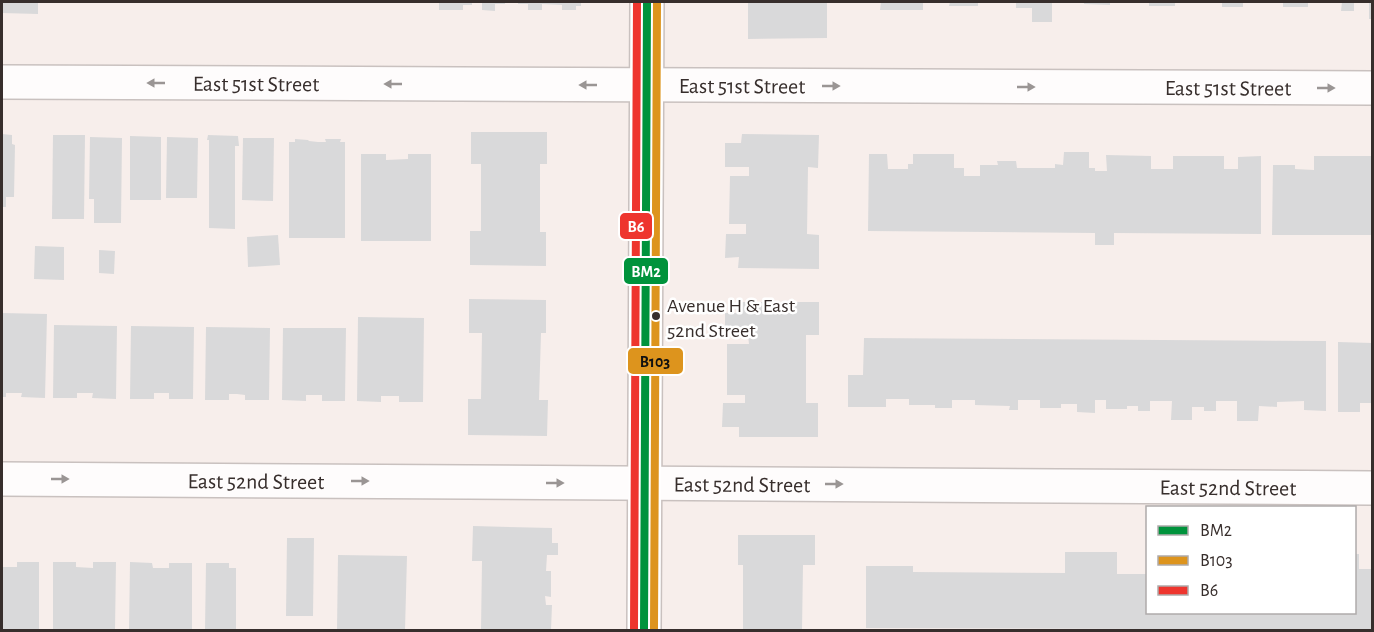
<svg xmlns="http://www.w3.org/2000/svg" width="1374" height="632" font-family="'Alegreya Sans',sans-serif">
	<style>
		.building { fill: #d9d9da }
		.lines { fill: none; stroke-linecap: round; stroke-linejoin: round }
		.street-casing { stroke: #c9c1bf; stroke-width: 36 }
		.street { stroke: #fefcfc; stroke-width: 33 }
		.bus-1-casing { stroke: #fff; stroke-width: 12 }
		.bus-2-casing { stroke: #fff; stroke-width: 12 }
		.bus-3-casing { stroke: #fff; stroke-width: 12 }
		.bus-1 { stroke: #00933c; stroke-width: 8 }
		.bus-2 { stroke: #dd941d; stroke-width: 8 }
		.bus-3 { stroke: #ee352e; stroke-width: 8 }
		.oneway { fill: #9a9594 }
		.bus-dot { fill: #372e2c; stroke: #fff; stroke-width: 2 }
		.labels { text-anchor: middle; stroke-width: 5; stroke-linejoin: round; paint-order: stroke }
		.bus-label { font-size: 20px; fill: #372e2c; stroke: #fff; text-anchor: start }
		.street-label { font-size: 22px; fill: #372e2c; stroke: #fff }
		.line-badge { stroke: #fff; stroke-width: 2 }
		.badge-label { font-size: 16px; text-anchor: middle; font-weight: bold; fill: #fff }
		.pale-badge-label { font-size: 16px; text-anchor: middle; font-weight: bold; fill: #111 }
	</style>
	<rect width="100%" height="100%" fill="#f7eeeb"/>
	<g class="building">
		<polygon points="2,2 38,2 38,14 2,13"/>
		<polygon points="439,2 472,2 472,5 463,5 463,10 439,10"/>
		<polygon points="482,2 505,2 505,4 495,4 495,11 482,10"/>
		<polygon points="518,2 581,2 581,6 576,6 576,10 562,10 562,5 542,4 542,10 528,10 528,4 518,4"/>
		<polygon points="748,2 827,2 827,38 748,39"/>
		<polygon points="881,2 923,2 923,10 880,10"/>
		<polygon points="950,2 978,2 978,6 949,6"/>
		<polygon points="1016,2 1052,2 1052,22 1032,22 1032,8 1016,8"/>
		<polygon points="1084,2 1110,2 1110,5 1084,4"/>
		<rect x="1149" y="2" width="26" height="4"/>
		<rect x="1222" y="2" width="21" height="5"/>
		<rect x="1283" y="2" width="25" height="5"/>
		<polygon points="1342,2 1354,2 1354,11 1341,11"/>
		<rect x="1369" y="2" width="3" height="17"/>
		<polygon points="471,132 547,132 547,164 540,164 540,232 546,232 546,266 470,265 470,231 481,231 481,164 471,164"/>
		<polygon points="2,134 12,135 12,144 15,145 14,197 6,197 6,207 2,207"/>
		<polygon points="742,134 819,135 818,168 808,167 807,234 819,235 819,269 738,268 739,257 725,258 726,234 746,234 746,224 729,224 730,176 749,176 749,167 725,167 725,143 741,143"/>
		<polygon points="53,135 85,135 84,219 52,219"/>
		<polygon points="208,135 238,136 239,146 235,146 235,229 209,228 209,140 207,140"/>
		<polygon points="130,136 161,137 161,200 130,200"/>
		<polygon points="90,137 122,138 121,223 94,223 94,199 89,199"/>
		<polygon points="167,137 198,138 197,198 166,198"/>
		<polygon points="243,138 274,138 273,201 242,200"/>
		<polygon points="295,139 308,140 309,141 318,142 326,142 325,139 341,139 340,142 345,142 345,238 289,238 289,142 295,142"/>
		<polygon points="1064,152 1089,152 1089,168 1095,168 1095,171 1107,171 1106,155 1151,156 1151,169 1173,169 1173,156 1224,156 1224,169 1238,169 1238,157 1261,156 1261,234 1114,233 1114,245 1095,245 1095,233 868,231 869,154 887,154 888,169 908,169 908,164 913,164 913,154 954,154 954,168 964,168 964,176 980,176 980,165 998,165 997,161 1016,161 1017,168 1055,168 1055,164 1063,165"/>
		<polygon points="361,154 386,154 386,160 408,159 408,154 431,154 431,241 361,241"/>
		<polygon points="1314,156 1372,156 1372,235 1272,235 1273,165 1295,165 1295,169 1314,170"/>
		<polygon points="278,235 280,265 248,267 247,237"/>
		<polygon points="35,246 64,247 64,280 34,279"/>
		<polygon points="99,250 115,251 114,274 99,273"/>
		<polygon points="469,299 546,300 546,333 541,333 539,400 548,400 547,436 468,435 468,399 481,399 482,333 469,333"/>
		<polygon points="739,302 819,302 819,335 806,335 806,403 818,403 818,437 739,437 739,427 722,427 723,403 745,403 745,395 727,395 727,344 749,344 748,335 725,335 725,313 739,313"/>
		<polygon points="2,313 47,314 45,398 21,397 22,393 6,393 6,397 2,397"/>
		<polygon points="358,317 424,318 423,402 399,402 399,396 381,396 381,402 357,401"/>
		<polygon points="54,325 117,326 116,399 92,398 93,393 77,393 77,398 53,398"/>
		<polygon points="131,326 194,327 193,399 169,399 169,393 154,393 154,399 130,399"/>
		<polygon points="206,327 270,328 269,400 245,400 245,395 237,394 229,394 229,400 205,400"/>
		<polygon points="283,328 346,328 345,401 322,401 322,395 306,395 306,401 282,400"/>
		<polygon points="864,338 1326,341 1326,411 1304,410 1304,401 1277,402 1277,407 1259,406 1258,421 1237,421 1237,401 1216,401 1216,411 1204,411 1204,407 1192,407 1192,420 1171,420 1172,401 1150,401 1150,411 1138,411 1138,406 1127,406 1127,409 1106,409 1106,400 1095,400 1095,413 1077,412 1077,404 1061,404 1061,408 1040,408 1040,400 1018,400 1018,410 1009,410 1010,406 975,405 975,400 952,400 952,408 935,408 935,405 909,405 909,399 886,399 886,407 848,407 848,375 863,375"/>
		<polygon points="1338,342 1372,343 1372,403 1360,403 1360,412 1338,412"/>
		<polygon points="473,526 552,528 552,543 558,543 558,555 547,555 546,571 551,571 551,597 545,596 546,605 552,605 551,630 481,630 482,561 472,561"/>
		<polygon points="738,535 815,535 815,565 803,565 802,630 743,630 743,565 738,565"/>
		<polygon points="287,538 314,538 313,616 286,616"/>
		<polygon points="1065,552 1117,552 1117,574 1148,574 1148,612 1354,612 1354,554 1359,554 1359,569 1372,569 1372,630 866,628 866,566 913,566 913,572 1065,573"/>
		<polygon points="338,555 407,556 405,630 337,630"/>
		<polygon points="17,562 39,562 39,630 2,630 2,567 17,567"/>
		<polygon points="53,562 76,562 76,567 93,568 93,562 116,562 115,630 53,630"/>
		<polygon points="130,562 152,563 153,568 169,568 169,563 192,563 192,630 129,630"/>
		<polygon points="206,563 229,563 229,568 236,568 236,630 205,630"/>
	</g>
	<g class="lines">
		<g class="street-casing">
			<g id="street">
				<path id="s1" d="M2 82 1372 88"/>
				<path id="s2" d="M2 479 1372 488"/>
				<polyline points="644,630 647,2"/>
			</g>
		</g>
		<use href="#street" class="street"/>
		<g class="bus-1-casing">
			<polyline id="bus-1" points="644,630 647,2"/>
		</g>
		<g class="bus-2-casing">
			<polyline id="bus-2" points="654,630 657,2"/>
		</g>
		<g class="bus-3-casing">
			<polyline id="bus-3" points="634,630 637,2"/>
		</g>
		<use href="#bus-1" class="bus-1"/>
		<use href="#bus-2" class="bus-2"/>
		<use href="#bus-3" class="bus-3"/>
	</g>
	<defs><path id="oneway-solid" d="M-6-.8H1V-3.2L6.5 0L1 3.2V.8H-6Z" transform="scale(1.5)"/></defs>
	<g class="oneway">
		<use href="#oneway-solid" transform="translate(156 83) rotate(-180)"/>
		<use href="#oneway-solid" transform="translate(393 84) rotate(-180)"/>
		<use href="#oneway-solid" transform="translate(588 85) rotate(-180)"/>
		<use href="#oneway-solid" transform="translate(831 86)"/>
		<use href="#oneway-solid" transform="translate(1026 87)"/>
		<use href="#oneway-solid" transform="translate(1326 88)"/>
		<use href="#oneway-solid" transform="translate(60 479)"/>
		<use href="#oneway-solid" transform="translate(360 481)"/>
		<use href="#oneway-solid" transform="translate(555 483)"/>
		<use href="#oneway-solid" transform="translate(834 484)"/>
	</g>
	<circle class="bus-dot" cx="656" cy="316" r="5"/>
	<g class="labels">
		<g class="bus-label">
			<text x="667" y="312">Avenue H &amp; East<tspan x="667" dy="25">52nd Street</tspan></text>
		</g>
		<g class="street-label">
			<text dy="8" stroke="none"><textPath href="#s1" startOffset="254">East 51st Street</textPath></text>
			<text dy="8" stroke="none"><textPath href="#s1" startOffset="740">East 51st Street</textPath></text>
			<text dy="8" stroke="none"><textPath href="#s1" startOffset="1226">East 51st Street</textPath></text>
			<text dy="8" stroke="none"><textPath href="#s2" startOffset="254">East 52nd Street</textPath></text>
			<text dy="8" stroke="none"><textPath href="#s2" startOffset="740">East 52nd Street</textPath></text>
			<text dy="8" stroke="none"><textPath href="#s2" startOffset="1226">East 52nd Street</textPath></text>
		</g>
	</g>
	<g class="line-badge">
		<rect x="619" y="212" width="34" height="28" rx="6" fill="#ee352e"/>
		<rect x="623" y="257" width="46" height="28" rx="6" fill="#00933c"/>
		<rect x="627" y="347" width="57" height="28" rx="6" fill="#dd941d"/>
	</g>
	<g class="badge-label">
		<text x="636" y="232">B6</text>
		<text x="646" y="277">BM2</text>
	</g>
	<g class="pale-badge-label">
		<text x="655" y="367">B103</text>
	</g>
	<rect width="1374" height="632" fill="none" stroke="#372e2c" stroke-width="6"/>
	<rect x="1146" y="506" width="210" height="108" fill="#ffffff" stroke="#afabab" stroke-width="1.5"/>
	<rect x="1158" y="526" width="30" height="9" fill="#00933c" stroke="#afabab" stroke-width="1.5"/>
	<text x="1200" y="536" font-size="18" fill="#372e2c">BM2</text>
	<rect x="1158" y="556" width="30" height="9" fill="#dd941d" stroke="#afabab" stroke-width="1.5"/>
	<text x="1200" y="566" font-size="18" fill="#372e2c">B103</text>
	<rect x="1158" y="586" width="30" height="9" fill="#ee352e" stroke="#afabab" stroke-width="1.5"/>
	<text x="1200" y="596" font-size="18" fill="#372e2c">B6</text>
</svg>
